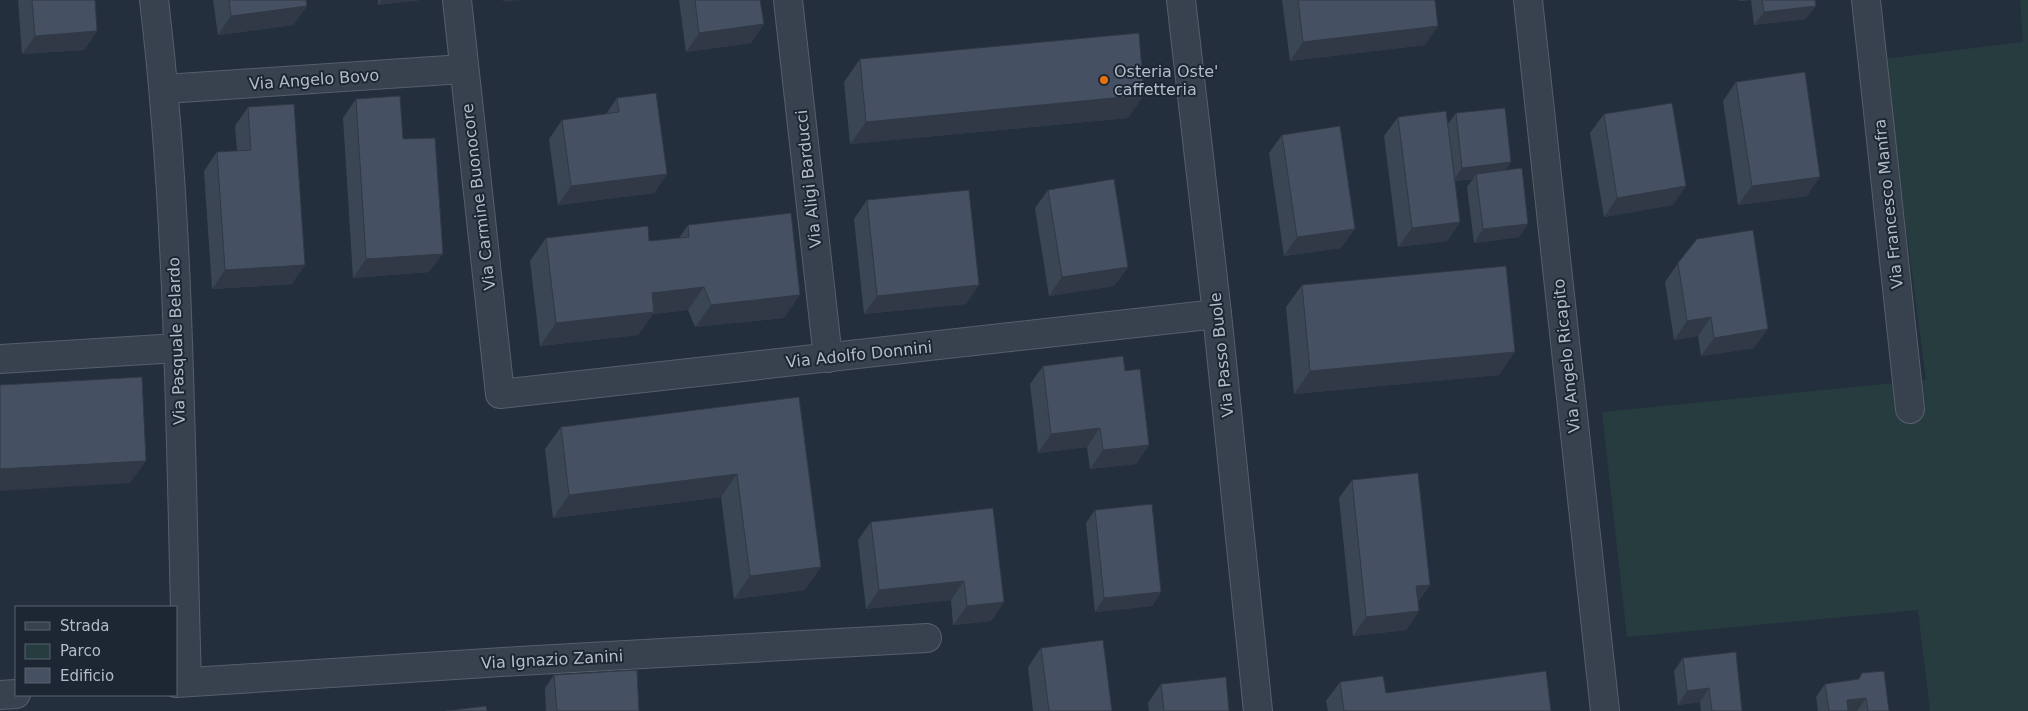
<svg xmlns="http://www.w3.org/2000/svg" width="2028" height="711" font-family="'DejaVu Sans',sans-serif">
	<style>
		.green { fill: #263c3f }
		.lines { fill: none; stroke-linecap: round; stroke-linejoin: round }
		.street-casing { stroke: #565f6c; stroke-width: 30 }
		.street { stroke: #38414e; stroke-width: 28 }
		.wall { fill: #3b4654 }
		.shaded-wall { fill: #303945 }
		.building { fill: #455162; stroke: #303945 }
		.food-dot { fill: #e8710a; stroke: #1d2633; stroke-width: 2 }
		.labels { text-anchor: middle; stroke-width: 4; stroke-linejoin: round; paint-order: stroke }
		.poi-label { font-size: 16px; fill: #b4bcc9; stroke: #1d2633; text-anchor: start }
		.street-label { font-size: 16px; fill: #b4bcc9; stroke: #1d2633 }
	</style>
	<rect width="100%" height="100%" fill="#242f3e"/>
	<polygon class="green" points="2020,0 2028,0 2028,711 1930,711 1918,610 1627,637 1602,412 1926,380 1884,59 2023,42"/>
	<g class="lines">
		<g class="street-casing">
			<g id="street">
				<path d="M154 0C181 226 180 455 187 682"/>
				<polyline points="457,0 500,394 1217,314"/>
				<polyline points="788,0 828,358"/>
				<polyline points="1181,0 1217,314 1258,711"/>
				<polyline points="1528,0 1605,711"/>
				<polyline points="1866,0 1910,409"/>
				<polyline points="165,89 463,69"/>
				<polyline points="0,359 177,348"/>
				<polyline points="176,683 519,661 927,638"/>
				<polyline points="0,695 16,694"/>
			</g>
		</g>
		<use href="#street" class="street"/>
	</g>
	<g class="wall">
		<polygon points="18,0 95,0 97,31 84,50 22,54"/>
		<polygon points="213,0 306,0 307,6 293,25 218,35"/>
		<polygon points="378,0 420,0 378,5"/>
		<polygon points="679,0 760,0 764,24 751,43 686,52"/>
		<polygon points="1282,0 1435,0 1425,45 1290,61"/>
		<polygon points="1739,0 1815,0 1806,19 1754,25 1751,0 1740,1"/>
		<polygon points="860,59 1128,118 850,144 844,82"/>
		<polygon points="1736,82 1807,196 1738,205 1723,101"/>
		<polygon points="617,98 667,174 654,193 558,205 549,139 562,120 606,114"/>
		<polygon points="356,99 403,139 429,272 353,278 343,118"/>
		<polygon points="248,107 292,284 212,289 204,171 217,152 237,151 235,126"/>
		<polygon points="1456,113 1506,170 1528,224 1519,237 1474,243 1467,187 1473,179 1455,181 1460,222 1447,241 1398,247 1384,136 1398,117 1447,125"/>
		<polygon points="1604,114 1673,205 1604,217 1590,133"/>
		<polygon points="1282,135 1341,248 1284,256 1269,153"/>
		<polygon points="1048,190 1128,267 1114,286 1049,296 1035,208"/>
		<polygon points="867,200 966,304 864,314 854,219"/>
		<polygon points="688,225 784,318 695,327 688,310 653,314 638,335 540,346 530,261 546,238 649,241 679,238"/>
		<polygon points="1678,263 1754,348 1701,356 1698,336 1674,340 1665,282"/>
		<polygon points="1302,285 1499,375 1294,394 1286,307"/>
		<polygon points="1043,366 1125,371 1149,445 1136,464 1090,469 1087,447 1038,453 1030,384"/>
		<polygon points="799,397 805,590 734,599 721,497 553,518 545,449 561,427"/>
		<polygon points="1352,480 1430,585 1418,602 1419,611 1406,630 1353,636 1339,498"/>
		<polygon points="1095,510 1161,592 1152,606 1095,612 1086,523"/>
		<polygon points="871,522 1004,602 991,621 953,625 951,600 866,609 858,540"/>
		<polygon points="1041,648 1112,711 1033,711 1028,667"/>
		<polygon points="1683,658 1742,711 1701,711 1700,702 1678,705 1674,671"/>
		<polygon points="1862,673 1889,711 1818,711 1816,697 1825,684 1858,680"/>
		<polygon points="554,675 639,711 546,711 545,688"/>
		<polygon points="1340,682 1386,693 1551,711 1328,711 1326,701"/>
		<polygon points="1161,684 1229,711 1149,711 1148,703"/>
	</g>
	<g class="shaded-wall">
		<polygon points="382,0 420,0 378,5"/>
		<polygon points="504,0 521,0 502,2"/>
		<polygon points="307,6 293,25 218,35 231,16"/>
		<polygon points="1816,6 1806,19 1754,25 1764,12"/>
		<polygon points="764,24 751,43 686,52 699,33"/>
		<polygon points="1438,26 1425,45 1290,61 1303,42"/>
		<polygon points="97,31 84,50 22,54 35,36"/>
		<polygon points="1144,95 1128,118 850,144 866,122"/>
		<polygon points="1511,162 1502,176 1476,174 1473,179 1453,181 1462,168"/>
		<polygon points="667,174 654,193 558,205 571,186"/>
		<polygon points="1820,177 1807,196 1738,205 1752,186"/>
		<polygon points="1686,186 1673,205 1604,217 1617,198"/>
		<polygon points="1460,222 1447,241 1398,247 1412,228"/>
		<polygon points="1528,224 1519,237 1474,243 1483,229"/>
		<polygon points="1355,229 1341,248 1284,256 1297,237"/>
		<polygon points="443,254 429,272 353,278 366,259"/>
		<polygon points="305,265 292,284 212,289 225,270"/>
		<polygon points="1128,267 1114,286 1049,296 1062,277"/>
		<polygon points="979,285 966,304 864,314 877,296"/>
		<polygon points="704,287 688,310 653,314 638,335 540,346 556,323 652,293"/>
		<polygon points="800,295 784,318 695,327 711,305"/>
		<polygon points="1711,317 1698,336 1674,340 1687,321"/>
		<polygon points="1768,329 1754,348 1701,356 1714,338"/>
		<polygon points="1515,352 1499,375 1294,394 1310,371"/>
		<polygon points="1100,428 1087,447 1038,453 1051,434"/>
		<polygon points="1149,445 1136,464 1090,469 1103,450"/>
		<polygon points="146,461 130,483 0,491 0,469"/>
		<polygon points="737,474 721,497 553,518 569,495"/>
		<polygon points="821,567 805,590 734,599 750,576"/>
		<polygon points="964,581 951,600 866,609 879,590"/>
		<polygon points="1430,585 1417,603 1416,586"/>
		<polygon points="1161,592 1152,606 1095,612 1104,598"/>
		<polygon points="1004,602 991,621 953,625 967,606"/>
		<polygon points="1419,611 1406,630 1353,636 1366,617"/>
		<polygon points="1709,688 1700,702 1678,705 1687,691"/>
		<polygon points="1866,698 1857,711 1839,711 1847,700"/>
	</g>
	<g class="building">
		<polygon points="32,0 95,0 97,31 35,36"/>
		<polygon points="229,0 306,0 307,6 231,16"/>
		<polygon points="695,0 760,0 764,24 699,33"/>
		<polygon points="1298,0 1435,0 1438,26 1303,42"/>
		<polygon points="1762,0 1815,0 1816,6 1764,12"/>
		<polygon points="1139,33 1144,95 866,122 860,59"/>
		<polygon points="1805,72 1820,177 1752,186 1736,82"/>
		<polygon points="656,93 667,174 571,186 562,120 619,112 617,98"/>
		<polygon points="400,96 403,139 435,138 443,254 366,259 356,99"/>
		<polygon points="1672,103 1686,186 1617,198 1604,114"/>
		<polygon points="294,104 305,265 225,270 217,152 251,150 248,107"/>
		<polygon points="1505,108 1511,162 1462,168 1456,113"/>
		<polygon points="1446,111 1460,222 1412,228 1398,117"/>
		<polygon points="1340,126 1355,229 1297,237 1282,135"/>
		<polygon points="1522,168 1528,224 1483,229 1476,174"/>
		<polygon points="1114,179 1128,267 1062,277 1048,190"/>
		<polygon points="969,190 979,285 877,296 867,200"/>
		<polygon points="791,213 800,295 711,305 704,287 652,293 654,312 556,323 546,238 648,226 649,241 689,237 688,225"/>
		<polygon points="1753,230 1768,329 1714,338 1711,317 1687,321 1678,263 1697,239"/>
		<polygon points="1506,266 1515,352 1310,371 1302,285"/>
		<polygon points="1123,356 1125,371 1140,369 1149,445 1103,450 1100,428 1051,434 1043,366"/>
		<polygon points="142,377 146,461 0,469 0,385"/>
		<polygon points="799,397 821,567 750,576 737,474 569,495 561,427"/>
		<polygon points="1418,473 1430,585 1416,586 1419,611 1366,617 1352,480"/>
		<polygon points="1152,504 1161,592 1104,598 1095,510"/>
		<polygon points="993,508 1004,602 967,606 964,581 879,590 871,522"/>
		<polygon points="1103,640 1112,711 1049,711 1041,648"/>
		<polygon points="1736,652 1742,711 1712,711 1709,688 1687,691 1683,658"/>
		<polygon points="637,670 639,711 557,711 554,675"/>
		<polygon points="1546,671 1551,711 1344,711 1340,682 1383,676 1386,693"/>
		<polygon points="1884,671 1889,711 1868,711 1866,698 1847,700 1848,711 1829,711 1825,684 1859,679 1862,673"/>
		<polygon points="1226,677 1229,711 1164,711 1161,684"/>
		<polygon points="486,706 487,711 446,711"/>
	</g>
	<circle class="food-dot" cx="1104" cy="80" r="5"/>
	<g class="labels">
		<g class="poi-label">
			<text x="1114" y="77">Osteria Oste'<tspan x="1114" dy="18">caffetteria</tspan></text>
		</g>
		<g class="street-label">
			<text transform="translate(314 79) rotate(-4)" y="6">Via Angelo Bovo</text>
			<text transform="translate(808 179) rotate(-96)" y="6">Via Aligi Barducci</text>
			<text transform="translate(478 197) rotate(-97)" y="6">Via Carmine Buonocore</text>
			<text transform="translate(1888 204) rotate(-96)" y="6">Via Francesco Manfra</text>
			<text transform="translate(176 341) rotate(-92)" y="6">Via Pasquale Belardo</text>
			<text transform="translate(859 354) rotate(-6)" y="6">Via Adolfo Donnini</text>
			<text transform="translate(1221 355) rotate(-96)" y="6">Via Passo Buole</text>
			<text transform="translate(1566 356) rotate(-96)" y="6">Via Angelo Ricapito</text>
			<text transform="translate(552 659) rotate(-3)" y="6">Via Ignazio Zanini</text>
		</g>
	</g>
	<rect x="15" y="606" width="162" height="90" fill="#1d2633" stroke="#59626f"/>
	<rect x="25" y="622" width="25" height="8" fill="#38414e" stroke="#59626f"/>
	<text x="60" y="631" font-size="15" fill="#b4bcc9">Strada</text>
	<rect x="25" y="644" width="25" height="15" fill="#263c3f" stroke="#59626f"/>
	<text x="60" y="656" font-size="15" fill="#b4bcc9">Parco</text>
	<rect x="25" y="668" width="25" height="15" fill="#455162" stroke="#59626f"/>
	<text x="60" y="681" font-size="15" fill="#b4bcc9">Edificio</text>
</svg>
